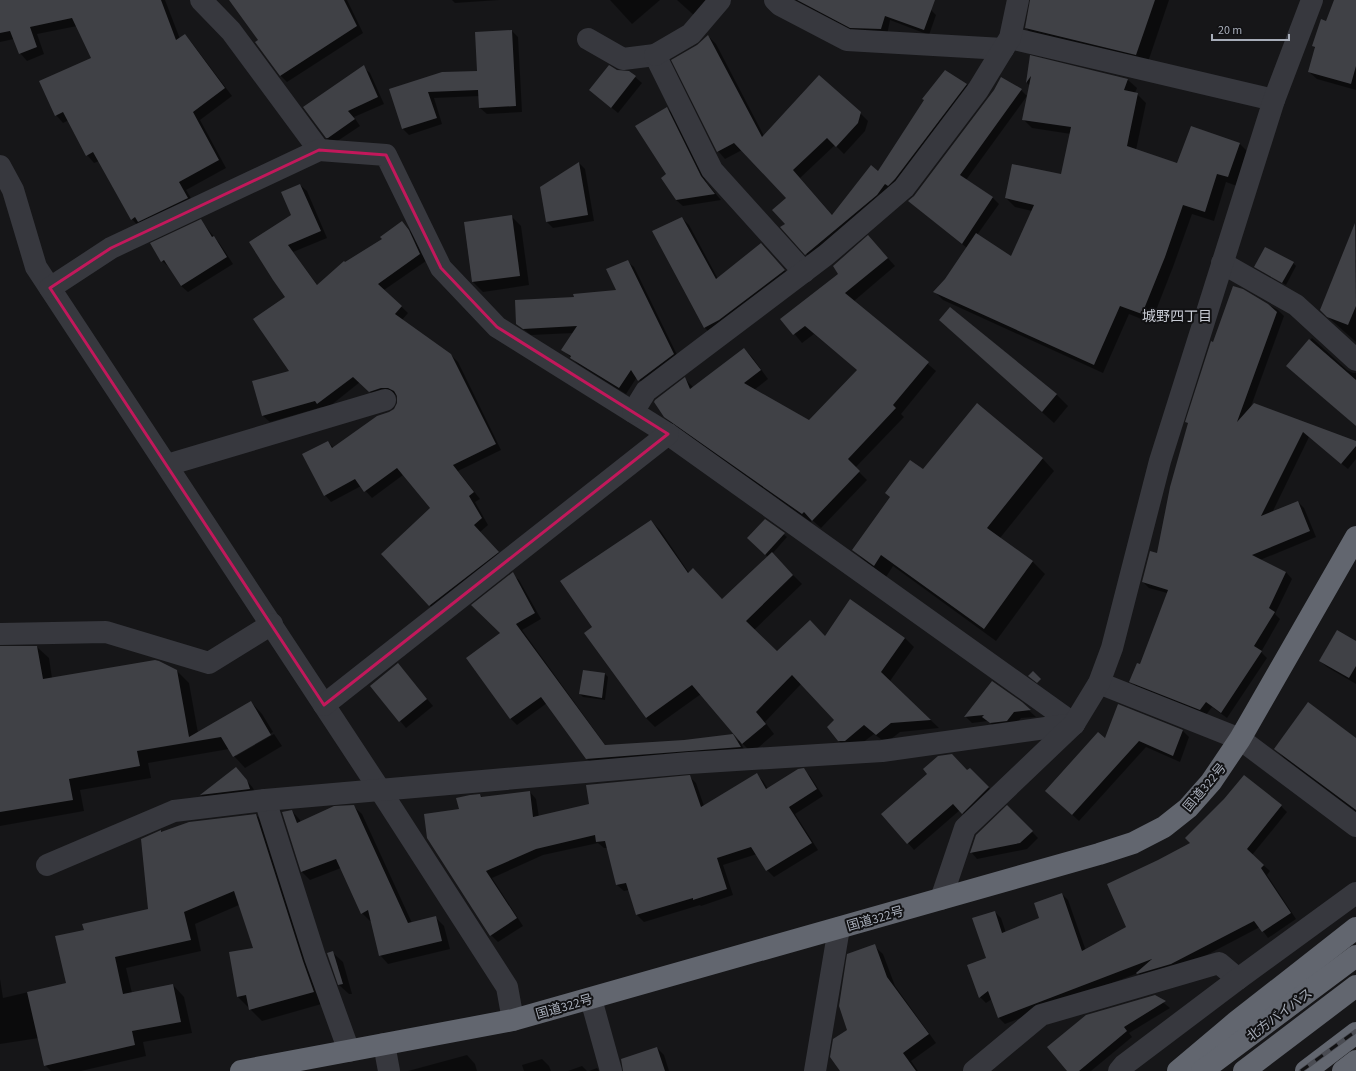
<svg xmlns="http://www.w3.org/2000/svg" width="1356" height="1071" font-family="'Source Sans 3','Noto Sans JP',sans-serif">
	<style>
		.shadow { fill: #0007 }
		.building { fill: #404146 }
		.lines { fill: none; stroke-linecap: round; stroke-linejoin: round }
		.minor { stroke: #37383e; stroke-width: 22 }
		.highway { stroke: #62666f; stroke-width: 22 }
		.rail-casing { stroke: #4a4c53; stroke-width: 4.5 }
		.rail { stroke: #111113; stroke-width: 3; stroke-dasharray: 9; stroke-linecap: butt }
		.marked { fill: none; stroke: #c2185b; stroke-width: 3; stroke-linejoin: round }
		.labels { text-anchor: middle; stroke-width: 4; stroke-linejoin: round; paint-order: stroke }
		.street-label { font-size: 13px; fill: #a7adb9; stroke: #111113 }
		.neighbourhood-label { font-size: 14px; fill: #c9ccd5; stroke: #111113 }
	</style>
	<rect width="100%" height="100%" fill="#161618"/>
	<g class="shadow">
		<polygon points="0,0 165,0 180,39 185,35 192,43 232,96 200,120 226,168 186,190 195,205 139,227 132,219 99,161 94,163 87,155 69,120 63,123 56,115 92,58 77,26 37,34 44,54 27,61 20,53 14,39 0,42"/>
		<polygon points="231,0 347,0 363,33 287,82 281,76 256,43 259,41"/>
		<polygon points="452,0 499,0 455,3"/>
		<polygon points="610,0 660,0 632,24"/>
		<polygon points="677,0 714,0 697,18"/>
		<polygon points="795,0 891,0 931,10 936,15 929,35 890,20 887,35 857,33"/>
		<polygon points="1031,0 1169,0 1147,65 1037,39 1026,28"/>
		<polygon points="1335,0 1356,0 1356,90 1317,79 1309,72 1316,49 1313,46 1327,22"/>
		<polygon points="512,31 518,37 522,112 487,114 480,108 480,96 434,98 442,124 409,135 403,129 390,90 478,71"/>
		<polygon points="708,36 716,44 764,136 860,113 868,121 865,131 844,154 835,145 800,178 833,216 967,84 974,92 902,187 814,262 782,227 786,224 788,198 742,150 725,159 718,151 698,46"/>
		<polygon points="1030,57 1128,80 1137,88 1135,93 1137,94 1146,103 1136,150 1178,164 1240,144 1249,153 1237,186 1226,182 1214,221 1192,214 1173,267 1151,323 1129,314 1103,373 943,300 935,292 946,279 967,248 909,201 1021,90 1027,96 966,180 993,198 999,204 977,235 1011,258 1032,211 1015,207 1006,198 1062,175 1071,134 1032,128 1023,119 1030,86 1027,83"/>
		<polygon points="363,67 370,73 384,104 354,117 360,126 333,144 326,137"/>
		<polygon points="617,71 635,77 642,83 618,113 590,90"/>
		<polygon points="667,108 673,114 707,183 721,200 683,206 676,200 667,175"/>
		<polygon points="579,163 585,169 594,221 553,228 547,222"/>
		<polygon points="300,185 307,191 327,238 293,252 318,286 383,239 402,222 409,229 415,238 426,261 384,290 408,313 402,320 451,355 458,362 501,450 458,471 480,499 475,502 488,525 480,532 504,559 436,612 382,554 431,509 403,475 372,498 361,486 331,502 325,495 328,442 334,448 395,410 398,404 397,395 389,394 376,398 360,382 325,410 322,407 270,422 263,416 291,371 287,297 274,280"/>
		<polygon points="511,216 521,226 529,285 483,292 473,282 465,222"/>
		<polygon points="682,218 689,225 718,279 767,251 791,277 711,334 705,328"/>
		<polygon points="201,221 220,244 233,264 188,292 181,286 169,267 162,261"/>
		<polygon points="868,236 895,266 854,301 936,371 901,414 904,417 855,468 867,480 821,528 812,520 811,522 673,425 665,416 685,379 694,388 744,349 752,357 768,379 754,390 810,421 858,370 814,334 802,343 782,319 840,275"/>
		<polygon points="1343,255 1356,260 1356,342 1329,318"/>
		<polygon points="627,261 634,267 680,361 646,387 637,377 626,394 578,364 563,350 574,333 531,335 517,324 575,298 617,291"/>
		<polygon points="1293,263 1296,266 1286,285 1255,267"/>
		<polygon points="1242,290 1278,310 1284,316 1250,409 1356,442 1356,459 1348,469 1309,437 1272,513 1298,502 1304,508 1316,537 1260,560 1286,572 1292,579 1275,614 1280,619 1261,652 1267,658 1227,718 1212,707 1206,715 1137,687 1130,681 1141,665 1167,593 1149,588 1143,582 1158,555 1189,424 1186,422 1214,343"/>
		<polygon points="940,320 1056,394 1068,406 1054,423"/>
		<polygon points="1312,338 1347,370 1353,373 1356,373 1356,426 1288,366"/>
		<polygon points="977,404 1043,459 1054,471 1000,538 1033,562 1045,574 996,641 893,566 886,577 865,561 853,550 923,471"/>
		<polygon points="765,520 787,537 772,554 802,584 754,630 777,652 825,637 905,638 914,647 890,681 939,728 900,732 886,743 874,734 854,749 848,750 839,741 836,720 801,684 765,722 774,734 752,753 739,740 746,753 594,765 587,759 547,703 517,725 511,719 467,659 501,633 512,574 519,580 541,619 522,630 606,746 684,741 733,735 738,741 740,740 701,694 655,727 646,718 593,628 651,521 660,530 689,573 723,600 768,557 749,538"/>
		<polygon points="1356,642 1356,684 1327,667 1320,661"/>
		<polygon points="0,647 37,647 49,658 52,678 177,671 189,683 198,733 251,702 262,714 273,732 236,754 236,756 274,734 282,746 245,768 234,756 229,749 148,763 151,778 80,790 84,811 0,826"/>
		<polygon points="404,671 433,706 406,728 371,686"/>
		<polygon points="584,671 605,674 608,677 605,700 583,697 580,694"/>
		<polygon points="1021,703 1036,717 1021,718 1014,727 997,729 988,721 972,723 965,716"/>
		<polygon points="1119,705 1183,731 1189,737 1180,762 1146,747 1079,821 1053,797 1105,740"/>
		<polygon points="1356,739 1356,812 1284,758 1275,748"/>
		<polygon points="236,768 253,788 256,795 207,801 201,795"/>
		<polygon points="803,769 810,776 823,796 795,814 818,850 774,877 767,870 757,854 723,865 733,895 701,906 700,905 644,922 637,915 629,890 624,891 617,885 608,848 604,848 598,843 543,855 492,878 523,926 498,942 491,935 460,810 480,795 483,798 530,792 536,799 539,817 590,805 690,777 696,783 704,806 756,774 763,781 768,789"/>
		<polygon points="970,769 995,794 969,819 960,810 914,850 908,843 929,774 967,771"/>
		<polygon points="353,806 362,814 412,923 436,918 444,926 450,949 388,964 380,955 372,921 370,921 362,913 341,868 310,880 302,872 283,813 292,811 300,820 301,823"/>
		<polygon points="1007,806 1038,838 1027,849 977,859 971,852"/>
		<polygon points="1281,806 1287,812 1252,855 1270,871 1267,875 1296,919 1268,938 1260,927 1178,970 1144,980 1138,973 1005,1024 999,1018 992,999 986,1003 980,997 995,912 1001,918 1006,933 1040,918 1062,894 1068,900 1086,951 1127,927"/>
		<polygon points="256,815 267,826 325,1003 262,1021 238,997 230,953 254,949 239,905 195,924 201,951 126,968 132,993 173,985 184,997 192,1033 143,1042 146,1056 81,1071 51,1071 45,1065 39,1038 0,1044 0,979 3,998 67,983 85,931 149,910 161,831 162,833"/>
		<polygon points="874,946 883,954 895,986 936,1043 911,1061 918,1071 841,1071 848,1030"/>
		<polygon points="333,953 343,962 352,994 349,994 339,985"/>
		<polygon points="1155,996 1170,1008 1129,1033 1132,1037 1091,1071 1069,1071"/>
		<polygon points="657,1048 664,1055 669,1071 624,1071"/>
		<polygon points="467,1055 475,1064 477,1071 408,1071"/>
		<polygon points="542,1059 549,1066 551,1071 524,1071 522,1065"/>
		<polygon points="582,1066 587,1071 568,1071"/>
		<polygon points="597,1068 599,1071 589,1071"/>
	</g>
	<g class="building">
		<polygon points="0,0 161,0 176,40 185,34 225,88 193,112 219,160 179,182 188,198 138,222 135,217 131,220 93,152 86,156 63,112 55,116 39,81 91,58 72,18 30,27 37,47 19,54 10,31 0,33"/>
		<polygon points="229,0 344,0 357,26 280,76 255,42 258,40"/>
		<polygon points="797,0 935,0 924,30 885,16 881,29 850,28"/>
		<polygon points="1030,0 1155,0 1136,55 1025,28"/>
		<polygon points="1334,0 1356,0 1356,66 1351,84 1308,72 1315,47 1312,46 1321,19 1326,21"/>
		<polygon points="512,30 516,106 479,108 478,90 428,92 437,118 402,129 389,89 442,72 477,71 475,32"/>
		<polygon points="708,35 762,137 819,75 861,112 858,123 836,147 827,138 793,170 832,215 871,165 878,171 924,100 922,99 945,70 967,84 895,179 888,186 885,184 877,195 805,255 780,227 785,224 772,210 786,198 734,143 717,152 671,60 697,45"/>
		<polygon points="1030,55 1128,79 1124,90 1138,93 1127,146 1177,163 1191,126 1240,143 1228,177 1217,174 1205,212 1183,205 1165,257 1142,314 1120,306 1094,365 933,292 945,279 976,233 1011,256 1034,205 1005,198 1012,164 1061,174 1071,127 1022,120 1031,76 1026,83"/>
		<polygon points="364,65 378,97 348,111 355,119 328,138 326,138 303,107"/>
		<polygon points="609,65 617,70 629,71 636,76 611,108 589,90"/>
		<polygon points="1001,77 1022,89 960,175 993,197 962,244 908,201 914,196 994,90"/>
		<polygon points="667,107 701,176 715,194 676,200 661,178 666,174 635,126"/>
		<polygon points="579,162 588,215 546,222 540,187"/>
		<polygon points="300,184 321,231 288,245 317,285 344,261 345,262 382,239 380,237 402,221 409,230 420,254 378,284 402,306 395,314 451,354 496,444 453,465 474,492 469,496 482,518 474,525 499,552 429,606 381,554 430,508 397,468 364,492 355,479 324,496 302,454 328,441 332,448 377,416 389,412 394,409 397,403 397,396 394,391 388,388 381,388 369,392 353,377 317,404 315,401 262,416 252,381 289,371 253,319 285,297 273,280 249,242 291,215 281,192"/>
		<polygon points="512,215 520,276 472,282 464,222"/>
		<polygon points="682,217 716,279 761,243 785,270 719,320 704,328 652,231"/>
		<polygon points="201,219 212,237 214,236 227,257 181,286 164,260 161,262 150,243"/>
		<polygon points="1355,223 1356,306 1348,325 1327,317 1320,310"/>
		<polygon points="868,235 888,258 845,293 929,362 893,405 896,408 848,459 860,471 812,521 804,512 802,514 664,417 654,402 655,400 685,377 690,389 744,348 761,370 744,383 809,420 857,370 805,326 793,335 780,319 838,274 833,266"/>
		<polygon points="1265,247 1294,262 1282,283 1254,267"/>
		<polygon points="628,260 674,354 638,381 631,370 619,388 570,358 571,356 561,350 577,326 523,329 516,324 515,300 574,297 573,294 616,290 606,269"/>
		<polygon points="1233,286 1243,289 1268,304 1277,312 1237,422 1254,403 1356,441 1356,446 1341,464 1303,432 1261,516 1298,501 1310,531 1252,555 1286,572 1269,608 1275,612 1254,646 1262,651 1221,713 1206,702 1200,710 1129,682 1137,663 1140,664 1168,590 1142,582 1150,551 1157,553 1170,487 1188,423 1185,422 1211,341 1213,342"/>
		<polygon points="950,307 1057,394 1042,412 939,320"/>
		<polygon points="1309,339 1356,380 1356,426 1286,366"/>
		<polygon points="977,403 1043,458 987,528 1033,561 984,629 881,555 874,566 852,550 890,497 885,493 910,460 923,469"/>
		<polygon points="765,519 785,533 765,555 747,538"/>
		<polygon points="651,520 688,573 693,568 722,599 772,552 793,575 746,621 777,651 810,620 825,636 850,599 905,638 881,672 931,720 891,723 876,735 864,725 845,741 838,741 827,727 834,720 792,675 756,712 766,724 742,744 692,685 646,718 584,633 592,627 560,581"/>
		<polygon points="513,572 535,613 516,624 605,745 684,740 733,734 741,747 586,759 541,697 510,719 466,658 500,633 471,605"/>
		<polygon points="1337,630 1356,641 1356,666 1349,678 1319,661"/>
		<polygon points="0,646 37,646 43,679 155,660 159,661 177,670 189,737 251,701 271,735 233,757 221,737 137,751 140,766 69,779 73,800 0,812"/>
		<polygon points="398,663 427,699 399,722 370,686"/>
		<polygon points="583,670 605,673 602,698 579,694"/>
		<polygon points="1033,671 1041,679 1037,683 1028,676"/>
		<polygon points="992,681 1022,702 1031,710 1014,712 1007,721 990,723 982,717 984,715 964,717"/>
		<polygon points="1308,702 1356,738 1356,810 1274,749"/>
		<polygon points="1118,704 1183,730 1173,756 1139,741 1072,815 1045,791 1098,732 1105,738"/>
		<polygon points="952,754 967,770 970,768 989,787 962,814 953,804 907,844 881,814 927,774 923,769 938,756"/>
		<polygon points="236,767 247,780 250,789 200,795"/>
		<polygon points="804,768 817,789 789,807 812,843 766,871 751,847 717,858 727,889 693,900 693,898 636,915 626,883 616,885 605,841 596,842 595,835 536,849 486,871 517,918 490,936 427,838 424,814 459,809 456,798 470,795 480,794 481,797 530,791 533,817 589,804 586,785 690,775 701,807 757,773 766,789 798,769"/>
		<polygon points="1244,775 1282,805 1247,849 1264,865 1261,868 1291,913 1262,932 1254,921 1171,964 1137,974 1136,973 1152,959 998,1018 988,991 979,998 967,965 986,958 972,918 995,911 1002,933 1039,918 1034,903 1062,893 1082,951 1126,927 1107,884 1158,860 1190,843 1185,838 1224,799"/>
		<polygon points="354,805 408,923 436,916 442,941 379,956 368,910 361,914 336,859 301,872 282,812 292,810 297,823 334,806"/>
		<polygon points="1007,805 1033,831 1020,843 970,853 976,835"/>
		<polygon points="256,814 303,961 314,992 249,1010 246,995 237,997 229,952 253,948 234,891 184,912 191,940 115,957 123,994 173,984 181,1022 132,1031 135,1045 44,1066 27,992 66,983 55,936 84,930 82,924 148,909 141,839 161,830 161,832 189,822"/>
		<polygon points="875,944 887,977 929,1034 903,1053 916,1071 840,1071 830,1057 833,1039 847,1030 839,1006 847,954"/>
		<polygon points="333,951 343,984 338,985 327,953"/>
		<polygon points="1155,995 1166,1001 1124,1027 1127,1031 1079,1071 1067,1071 1047,1047 1086,1015"/>
		<polygon points="657,1047 665,1071 623,1071 621,1059"/>
	</g>
	<g class="lines">
		<g class="minor">
			<polyline points="201,0 231,31 319,150"/>
			<polyline points="775,0 780,5 847,40 1003,49"/>
			<polyline points="1010,38 1274,100"/>
			<polyline points="588,39 623,59 655,55 712,170 804,272"/>
			<polyline points="655,55 691,34 720,0"/>
			<polyline points="0,166 13,190 36,267 380,790 507,987 513,1020"/>
			<polyline points="1222,263 1296,305 1356,360"/>
			<polyline points="50,288 111,248 319,150 386,155 441,268 497,327 668,434 1074,724"/>
			<polyline points="633,412 646,391 826,255 904,188 978,90 1003,49 1010,38 1018,0"/>
			<polyline points="167,465 385,400"/>
			<polyline points="0,634 106,632 209,663 272,624"/>
			<polyline points="1099,683 1240,739 1356,826"/>
			<polyline points="324,705 668,434"/>
			<polyline points="265,800 315,957 349,1051"/>
			<polyline points="47,865 174,811 265,800 689,763 882,751 1074,724"/>
			<polyline points="941,899 965,828 1074,724 1099,683 1112,648 1160,461 1274,100 1312,0"/>
			<polyline points="591,999 611,1071"/>
			<polyline points="384,1044 389,1071"/>
			<polyline points="815,1071 839,928"/>
			<polyline points="974,1071 1041,1015 1219,963 1238,979"/>
			<polyline points="1119,1071 1124,1065 1238,979 1356,893"/>
		</g>
		<g class="highway">
			<polyline points="241,1071 513,1020 1099,854 1133,843 1164,827 1188,808 1211,782 1240,739 1356,537"/>
			<polyline points="1178,1071 1236,1022 1356,928"/>
			<polyline points="1202,1071 1356,956"/>
			<polyline points="1244,1071 1356,986"/>
			<polyline points="1306,1071 1356,1033"/>
			<polyline points="1343,1071 1356,1061"/>
		</g>
		<g class="rail-casing">
			<polyline id="rail" points="1301,1071 1356,1031"/>
		</g>
		<use href="#rail" class="rail"/>
	</g>
	<path class="marked" d="M319 150 386 155 441 268 497 327 668 434 324 705 50 288 111 248Z"/>
	<g class="labels">
		<g class="street-label">
			<text transform="translate(1204 787) rotate(-50)" y="5">国道322号</text>
			<text transform="translate(875 918) rotate(-16)" y="5">国道322号</text>
			<text transform="translate(564 1006) rotate(-16)" y="5">国道322号</text>
			<text transform="translate(1279 1014) rotate(-37)" y="5">北方バイパス</text>
		</g>
		<g class="neighbourhood-label">
			<text x="1177" y="321">城野四丁目</text>
		</g>
	</g>
	<path d="M1212 34v6h77v-6" fill="none" stroke="#a7adb9" stroke-width="2"/>
	<text x="1218" y="34" font-size="12" fill="#a7adb9" stroke="#111113" stroke-width="3" paint-order="stroke">20 m</text>
</svg>
